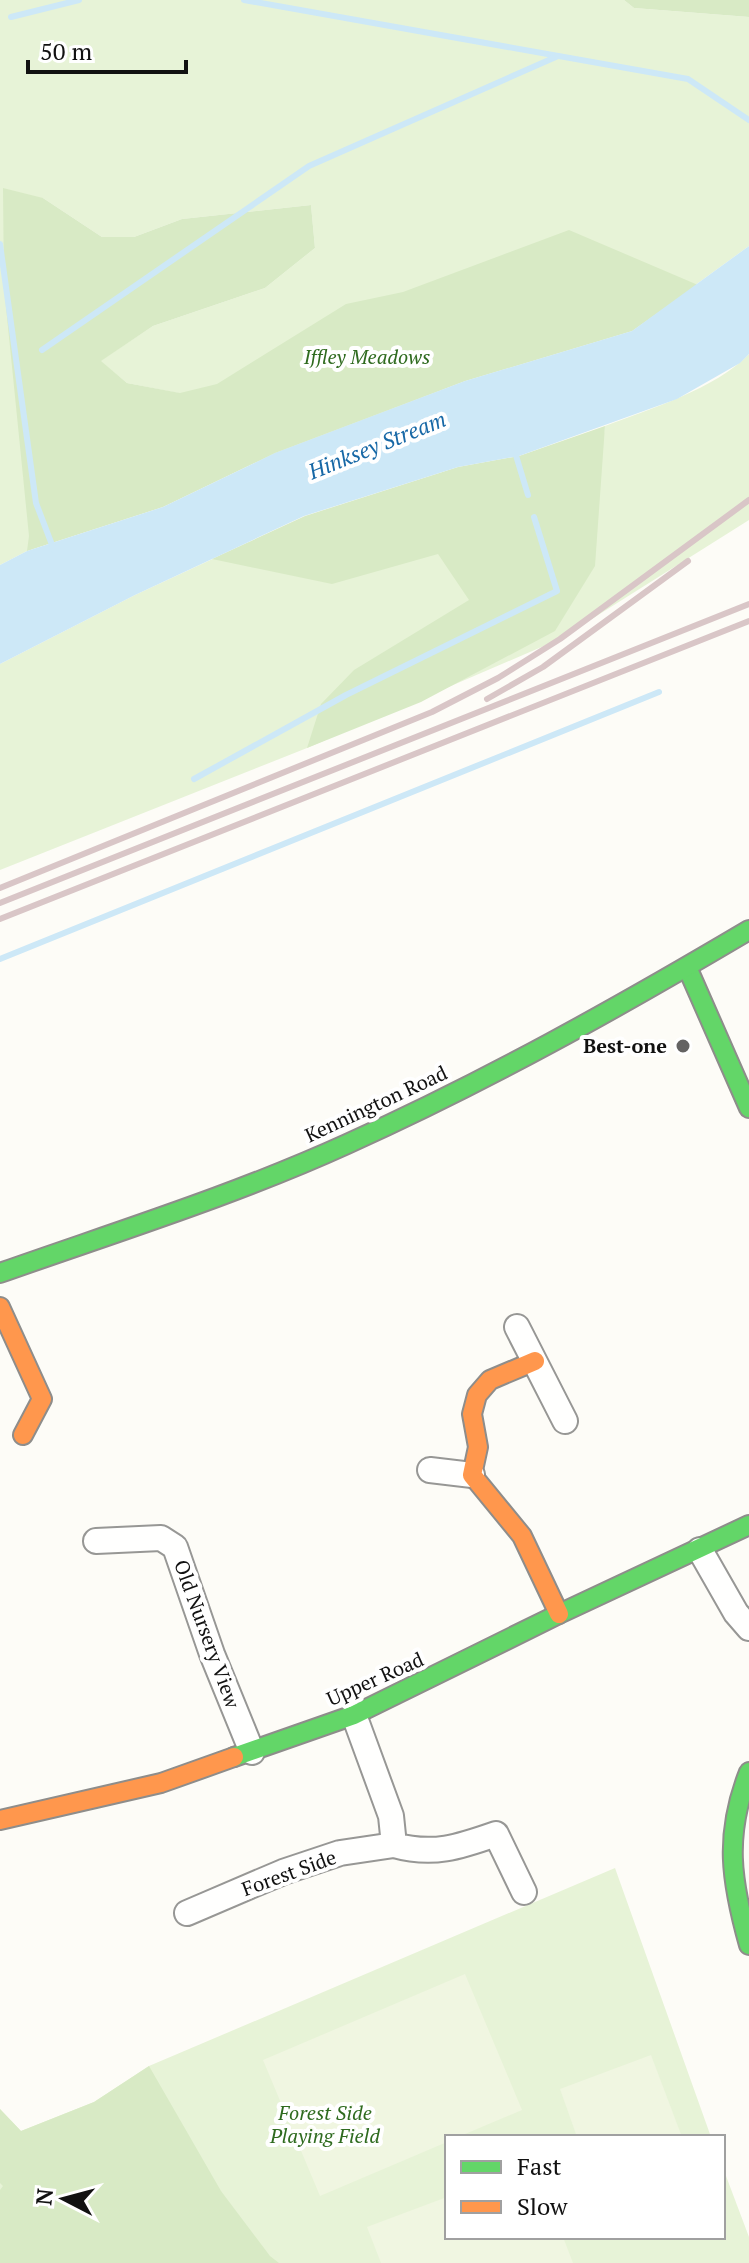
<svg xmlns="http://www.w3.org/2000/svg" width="749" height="2263" font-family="'PT Serif',serif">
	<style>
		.green { fill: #e7f3d7; fill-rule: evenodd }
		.forest { fill: #d8eac5 }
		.pitch { fill: #f0f6e1 }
		.water { fill: #cde8f7 }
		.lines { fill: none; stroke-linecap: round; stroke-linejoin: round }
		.stream { stroke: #cde8f7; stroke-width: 6 }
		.street-casing { stroke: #979795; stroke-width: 28 }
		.fast-casing { stroke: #8e8d8b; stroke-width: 22 }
		.slow-casing { stroke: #8e8d8b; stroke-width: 22 }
		.street { stroke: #fffffe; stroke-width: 24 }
		.fast { stroke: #63d668; stroke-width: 18 }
		.slow { stroke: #ff974d; stroke-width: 18 }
		.rail { stroke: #d9c6c7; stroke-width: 6 }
		.poi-dot { fill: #646362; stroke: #fff; stroke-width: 3 }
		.labels { text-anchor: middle; stroke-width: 8; stroke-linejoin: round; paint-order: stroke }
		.park-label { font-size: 20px; font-style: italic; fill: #2f6b1f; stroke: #fff }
		.poi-label { font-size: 20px; font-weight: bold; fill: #111; stroke: #fff; text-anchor: end }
		.street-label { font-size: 20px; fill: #111; stroke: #fff }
		.water-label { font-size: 22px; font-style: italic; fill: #1768a6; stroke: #fff }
	</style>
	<rect width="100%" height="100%" fill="#fdfcf7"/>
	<g class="green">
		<path d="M0 0H624L634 8 749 17V246L632 331 465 381 27 551 0 565ZM43 198 102 237H134L182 219 311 205 315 248 265 288 153 326 100 361 127 383 178 393 23 478Z"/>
		<path d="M749 354V520L560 639 307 748 0 870V664L135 595 247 543 604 434 605 426C650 409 715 389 749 354Z"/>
		<polygon points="615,1868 711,2137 447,2137 447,2237 723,2237 723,2168 749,2237 749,2263 0,2263 0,2109 21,2131 94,2102 149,2066"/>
	</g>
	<g class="forest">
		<polygon points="624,0 749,0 749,17 634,8"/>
		<polygon points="3,188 43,198 102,237 134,237 182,219 311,205 315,248 265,288 153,326 101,361 127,383 180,393 217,384 346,304 403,292 569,230 698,285 632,331 465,381 275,453 163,507 27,551 29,536 4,287"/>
		<polygon points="605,426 595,566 555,631 421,702 307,748 321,704 354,670 469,600 438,554 332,584 212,559 305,516 458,467 519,456"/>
		<polygon points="149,2066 221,2191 270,2256 279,2263 0,2263 0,2190 3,2186 0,2183 0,2109 21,2131 94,2102"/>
	</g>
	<g class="pitch">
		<polygon points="465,1974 522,2110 458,2137 447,2137 447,2142 320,2196 263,2060"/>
		<polygon points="651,2055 682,2137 577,2137 560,2089"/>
		<polygon points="447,2197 447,2237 563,2237 573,2263 381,2263 367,2227"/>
	</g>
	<polygon class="water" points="749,246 749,354 740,363 677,399 519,456 458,467 304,516 135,595 0,664 0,565 27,551 163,507 275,453 465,381 632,331"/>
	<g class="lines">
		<g class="stream">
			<polyline points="244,0 688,79 749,120"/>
			<polyline points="11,17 79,0"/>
			<polyline points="0,244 36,503 54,550"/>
			<polyline points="42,350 309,166 558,56"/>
			<polyline points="514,449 528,495"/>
			<polyline points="194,779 346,695 557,591 534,517"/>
			<polyline points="0,959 659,692"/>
		</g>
		<g class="street-casing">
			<g id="street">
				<polyline points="517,1327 565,1421"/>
				<polyline points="430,1470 472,1475"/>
				<polyline points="96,1541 161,1538 175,1547 212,1654 252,1752"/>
				<polyline points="700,1550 736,1613 749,1628"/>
				<path d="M354 1715 391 1816 394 1845C433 1856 459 1847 496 1834L524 1892"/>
				<polyline points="187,1913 283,1872 340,1853 394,1845"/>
			</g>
		</g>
		<g class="fast-casing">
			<g id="fast">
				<polyline points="687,967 749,1108"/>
				<path d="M0 1273C116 1232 235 1195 347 1144 485 1082 619 1007 749 930"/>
				<polyline points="234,1757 354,1715 559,1614 749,1525"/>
				<path d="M749 1772C724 1835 731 1881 749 1945"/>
			</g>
		</g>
		<g class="slow-casing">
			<g id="slow">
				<polyline points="0,1307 42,1399 23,1435"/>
				<polyline points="535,1361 490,1380 477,1395 472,1414 478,1447 472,1475 522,1536 559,1614"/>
				<polyline points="0,1820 161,1783 234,1757"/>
			</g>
		</g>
		<use href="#street" class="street"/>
		<use href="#fast" class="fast"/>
		<use href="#slow" class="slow"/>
		<g class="rail">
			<polyline points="487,699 543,667 688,561"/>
			<polyline points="0,888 432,712 498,678 560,639 749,500"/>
			<polyline points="0,903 749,604"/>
			<polyline points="0,919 749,621"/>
		</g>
	</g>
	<circle class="poi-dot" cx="683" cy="1046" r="8"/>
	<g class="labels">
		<g class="park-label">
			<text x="367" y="364">Iffley Meadows</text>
			<text x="325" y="2120">Forest Side<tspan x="325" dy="23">Playing Field</tspan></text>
		</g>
		<g class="poi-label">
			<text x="667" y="1053">Best-one</text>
		</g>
		<g class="street-label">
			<text transform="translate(376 1104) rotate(-25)" y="7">Kennington Road</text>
			<text transform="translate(207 1634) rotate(70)" y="7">Old Nursery View</text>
			<text transform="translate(375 1679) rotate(-24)" y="7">Upper Road</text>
			<text transform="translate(289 1873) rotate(-20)" y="7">Forest Side</text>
		</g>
		<g class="water-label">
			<text transform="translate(377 445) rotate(-22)" y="8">Hinksey Stream</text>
		</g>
	</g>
	<rect x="445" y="2135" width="280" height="104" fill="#ffffff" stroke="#a0a0a0" stroke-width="2"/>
	<rect x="461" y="2161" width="40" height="12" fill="#63d668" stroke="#a0a0a0" stroke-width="2"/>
	<text x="517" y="2175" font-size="24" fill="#111111">Fast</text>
	<rect x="461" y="2201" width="40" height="12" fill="#ff974d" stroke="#a0a0a0" stroke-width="2"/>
	<text x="517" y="2215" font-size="24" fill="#111111">Slow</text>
	<g transform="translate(64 2199) rotate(276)" stroke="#ffffff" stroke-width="6" paint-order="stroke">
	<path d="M0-6L14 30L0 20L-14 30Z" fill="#111111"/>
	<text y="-12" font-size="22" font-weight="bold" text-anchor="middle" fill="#111111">N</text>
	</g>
	<path d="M28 60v12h158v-12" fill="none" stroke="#111111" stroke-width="4"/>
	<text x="40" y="60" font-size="24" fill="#111111" stroke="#ffffff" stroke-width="6" paint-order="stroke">50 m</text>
</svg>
